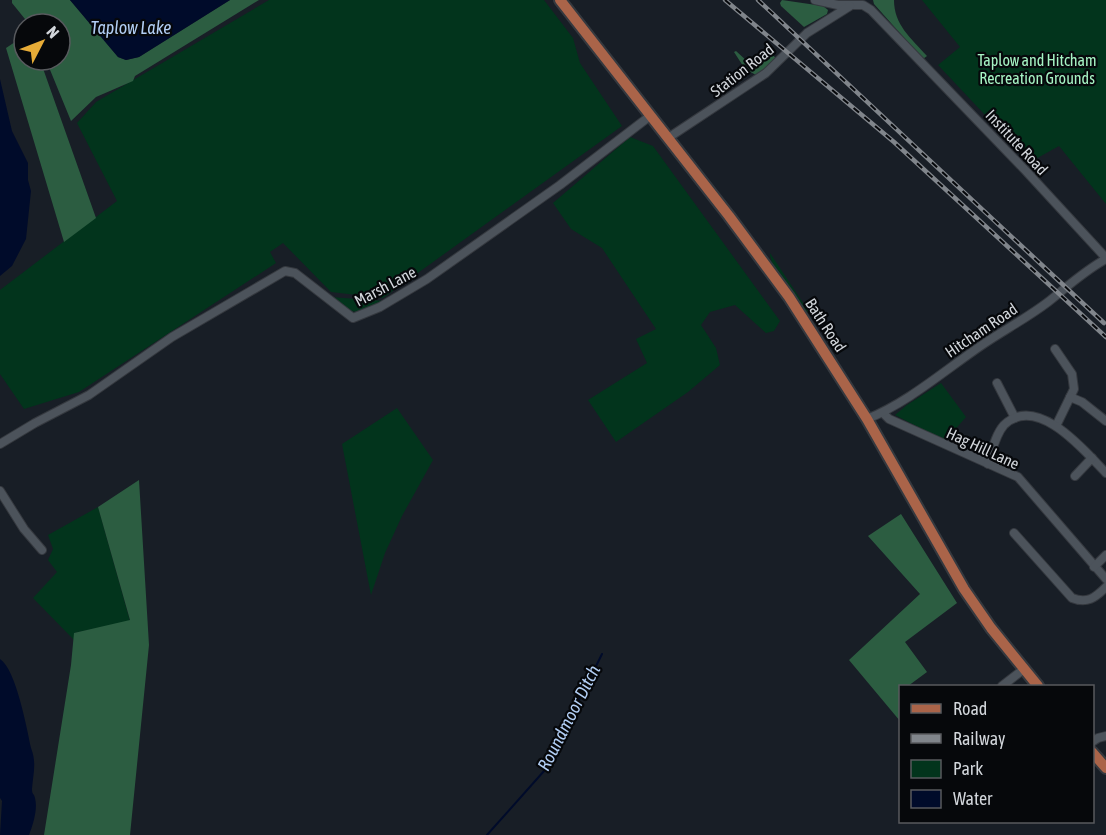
<svg xmlns="http://www.w3.org/2000/svg" width="1106" height="835" font-family="'Asap Condensed',sans-serif">
	<style>
		.green { fill: #02341c }
		.forest { fill: #2c5d41 }
		.water { fill: #000b2a }
		.lines { fill: none; stroke-linecap: round; stroke-linejoin: round }
		.stream { stroke: #000b2a; stroke-width: 2 }
		.minor-casing { stroke: #35393f; stroke-width: 10 }
		.major-casing { stroke: #35393f; stroke-width: 14 }
		.minor { stroke: #4c535b; stroke-width: 8 }
		.major { stroke: #aa6449; stroke-width: 10 }
		.rail-casing { stroke: #80858b; stroke-width: 4.5 }
		.rail { stroke: #06080b; stroke-width: 2; stroke-dasharray: 7; stroke-linecap: butt }
		.labels { text-anchor: middle; stroke-width: 4.5; stroke-linejoin: round; paint-order: stroke }
		.park-label { font-size: 16px; fill: #a6f4c4; stroke: #06080b }
		.street-label { font-size: 16px; fill: #d2d6db; stroke: #06080b }
		.water-label { font-size: 18px; font-style: italic; fill: #b2cef4; stroke: #06080b }
	</style>
	<rect width="100%" height="100%" fill="#181e26"/>
	<g class="green">
		<polygon points="269,0 544,0 573,38 580,63 622,126 383,298 331,292 283,243 270,252 276,263 79,392 24,409 0,374 0,290 117,201 77,123 96,102"/>
		<polygon points="922,0 1106,0 1106,204 1059,146 1032,161 1021,149 1018,150 938,65 960,47"/>
		<polygon points="630,137 653,146 780,321 774,331 766,333 735,305 710,312 701,325 716,348 720,365 688,392 616,442 588,400 647,363 636,339 656,329 602,248 571,229 553,203"/>
		<path d="M770 253 811 315C797 304 770 271 770 253Z"/>
		<path d="M330 297 385 301C355 314 356 318 330 297Z"/>
		<polygon points="941,383 966,417 945,441 895,415 907,405"/>
		<polygon points="397,408 433,460 402,516 385,553 371,595 342,444"/>
		<polygon points="98,507 130,621 74,633 74,640 33,598 57,572 48,560 53,549 48,535"/>
	</g>
	<g class="forest">
		<polygon points="12,0 70,0 118,57 126,60 139,57 230,0 259,0 135,76 133,81 96,97 71,121 46,60 60,60 60,24 29,24 12,3"/>
		<polygon points="782,0 823,6 828,10 827,14 804,27 781,6 780,3"/>
		<path d="M873 0H894C894 25 911 38 927 56L923 59 874 4Z"/>
		<polygon points="24,36 24,60 40,60 96,218 64,242 6,48"/>
		<polygon points="766,49 777,59 756,75 745,69 734,52 736,51 748,62 755,60"/>
		<polygon points="139,480 149,645 130,835 44,835 71,665 74,633 130,620 98,507"/>
		<polygon points="901,514 957,603 905,642 927,672 908,686 900,686 900,721 849,660 920,594 868,536"/>
	</g>
	<g class="water">
		<polygon points="70,0 230,0 139,57 126,60 118,57"/>
		<polygon points="0,79 12,131 28,163 28,180 31,191 26,239 12,266 0,276"/>
		<path d="M0 659C16 669 27 729 31 748 37 763 33 774 32 789 32 795 34 793 35 798 38 809 33 825 29 835H0L2 801 0 798Z"/>
	</g>
	<g class="lines">
		<polyline class="stream" points="487,835 544,771 602,654"/>
		<g class="minor-casing">
			<g id="minor">
				<polyline points="815,0 838,5 863,5 871,10 1026,171 1106,258"/>
				<polyline points="668,138 766,73 807,33 850,6"/>
				<polyline points="1055,349 1072,374 1074,389 1056,426"/>
				<polyline points="997,383 1015,418"/>
				<polyline points="1070,397 1082,402 1106,421"/>
				<polyline points="883,413 889,419 1018,477 1106,579"/>
				<path d="M867 419C909 402 945 370 982 345 1004 330 1027 318 1048 302 1067 287 1084 271 1106 259"/>
				<polyline points="0,444 35,423 89,395 172,337 285,271 295,273 353,318 380,307 427,279 560,185 650,116"/>
				<path d="M988 464C992 452 995 435 1004 425 1037 393 1085 451 1106 473"/>
				<polyline points="1075,476 1092,458"/>
				<polyline points="0,491 24,529 42,550"/>
				<path d="M1014 533 1072 598C1087 604 1095 598 1106 587"/>
				<polyline points="1094,567 1106,555"/>
				<polyline points="1002,686 1024,669"/>
				<polyline points="1092,742 1098,738 1106,736"/>
			</g>
		</g>
		<g class="major-casing">
			<g id="major">
				<polyline points="560,0 729,216 789,297 867,419 964,589 991,628 1038,686"/>
				<polyline points="1092,752 1106,768"/>
			</g>
		</g>
		<use href="#minor" class="minor"/>
		<use href="#major" class="major"/>
		<g class="rail-casing">
			<g id="rail">
				<polyline points="725,0 894,142 1106,337"/>
				<polyline points="758,0 1104,323"/>
			</g>
		</g>
		<use href="#rail" class="rail"/>
	</g>
	<g class="labels">
		<g class="park-label">
			<text x="1037" y="66">Taplow and Hitcham<tspan x="1037" dy="18">Recreation Grounds</tspan></text>
		</g>
		<g class="street-label">
			<text transform="translate(742 70) rotate(-38)" y="6">Station Road</text>
			<text transform="translate(1017 142) rotate(47)" y="6">Institute Road</text>
			<text transform="translate(385 286) rotate(-28)" y="6">Marsh Lane</text>
			<text transform="translate(826 325) rotate(57)" y="6">Bath Road</text>
			<text transform="translate(981 330) rotate(-34)" y="6">Hitcham Road</text>
			<text transform="translate(983 448) rotate(25)" y="6">Hag Hill Lane</text>
		</g>
		<g class="water-label">
			<text x="131" y="34">Taplow Lake</text>
			<text transform="translate(569 718) rotate(-63)" y="6">Roundmoor Ditch</text>
		</g>
	</g>
	<rect x="899" y="685" width="195" height="138" fill="#06080b" stroke="#585a5e" stroke-width="1.5"/>
	<rect x="911" y="704" width="30" height="9" fill="#aa6449" stroke="#585a5e" stroke-width="1.5"/>
	<text x="953" y="715" font-size="18" fill="#d2d6db">Road</text>
	<rect x="911" y="734" width="30" height="9" fill="#80858b" stroke="#585a5e" stroke-width="1.5"/>
	<text x="953" y="745" font-size="18" fill="#d2d6db">Railway</text>
	<rect x="911" y="760" width="30" height="18" fill="#02341c" stroke="#585a5e" stroke-width="1.5"/>
	<text x="953" y="775" font-size="18" fill="#d2d6db">Park</text>
	<rect x="911" y="790" width="30" height="18" fill="#000b2a" stroke="#585a5e" stroke-width="1.5"/>
	<text x="953" y="805" font-size="18" fill="#d2d6db">Water</text>
	<g transform="translate(42 42) rotate(48)"><circle r="28" fill="#06080b" stroke="#585a5e" stroke-width="1.5"/>
	<path d="M0-4.5L10 22L0 15L-10 22Z" fill="#e7ac37"/>
	<text y="-9" font-size="16" font-weight="bold" text-anchor="middle" fill="#d2d6db">N</text>
	</g>
</svg>
